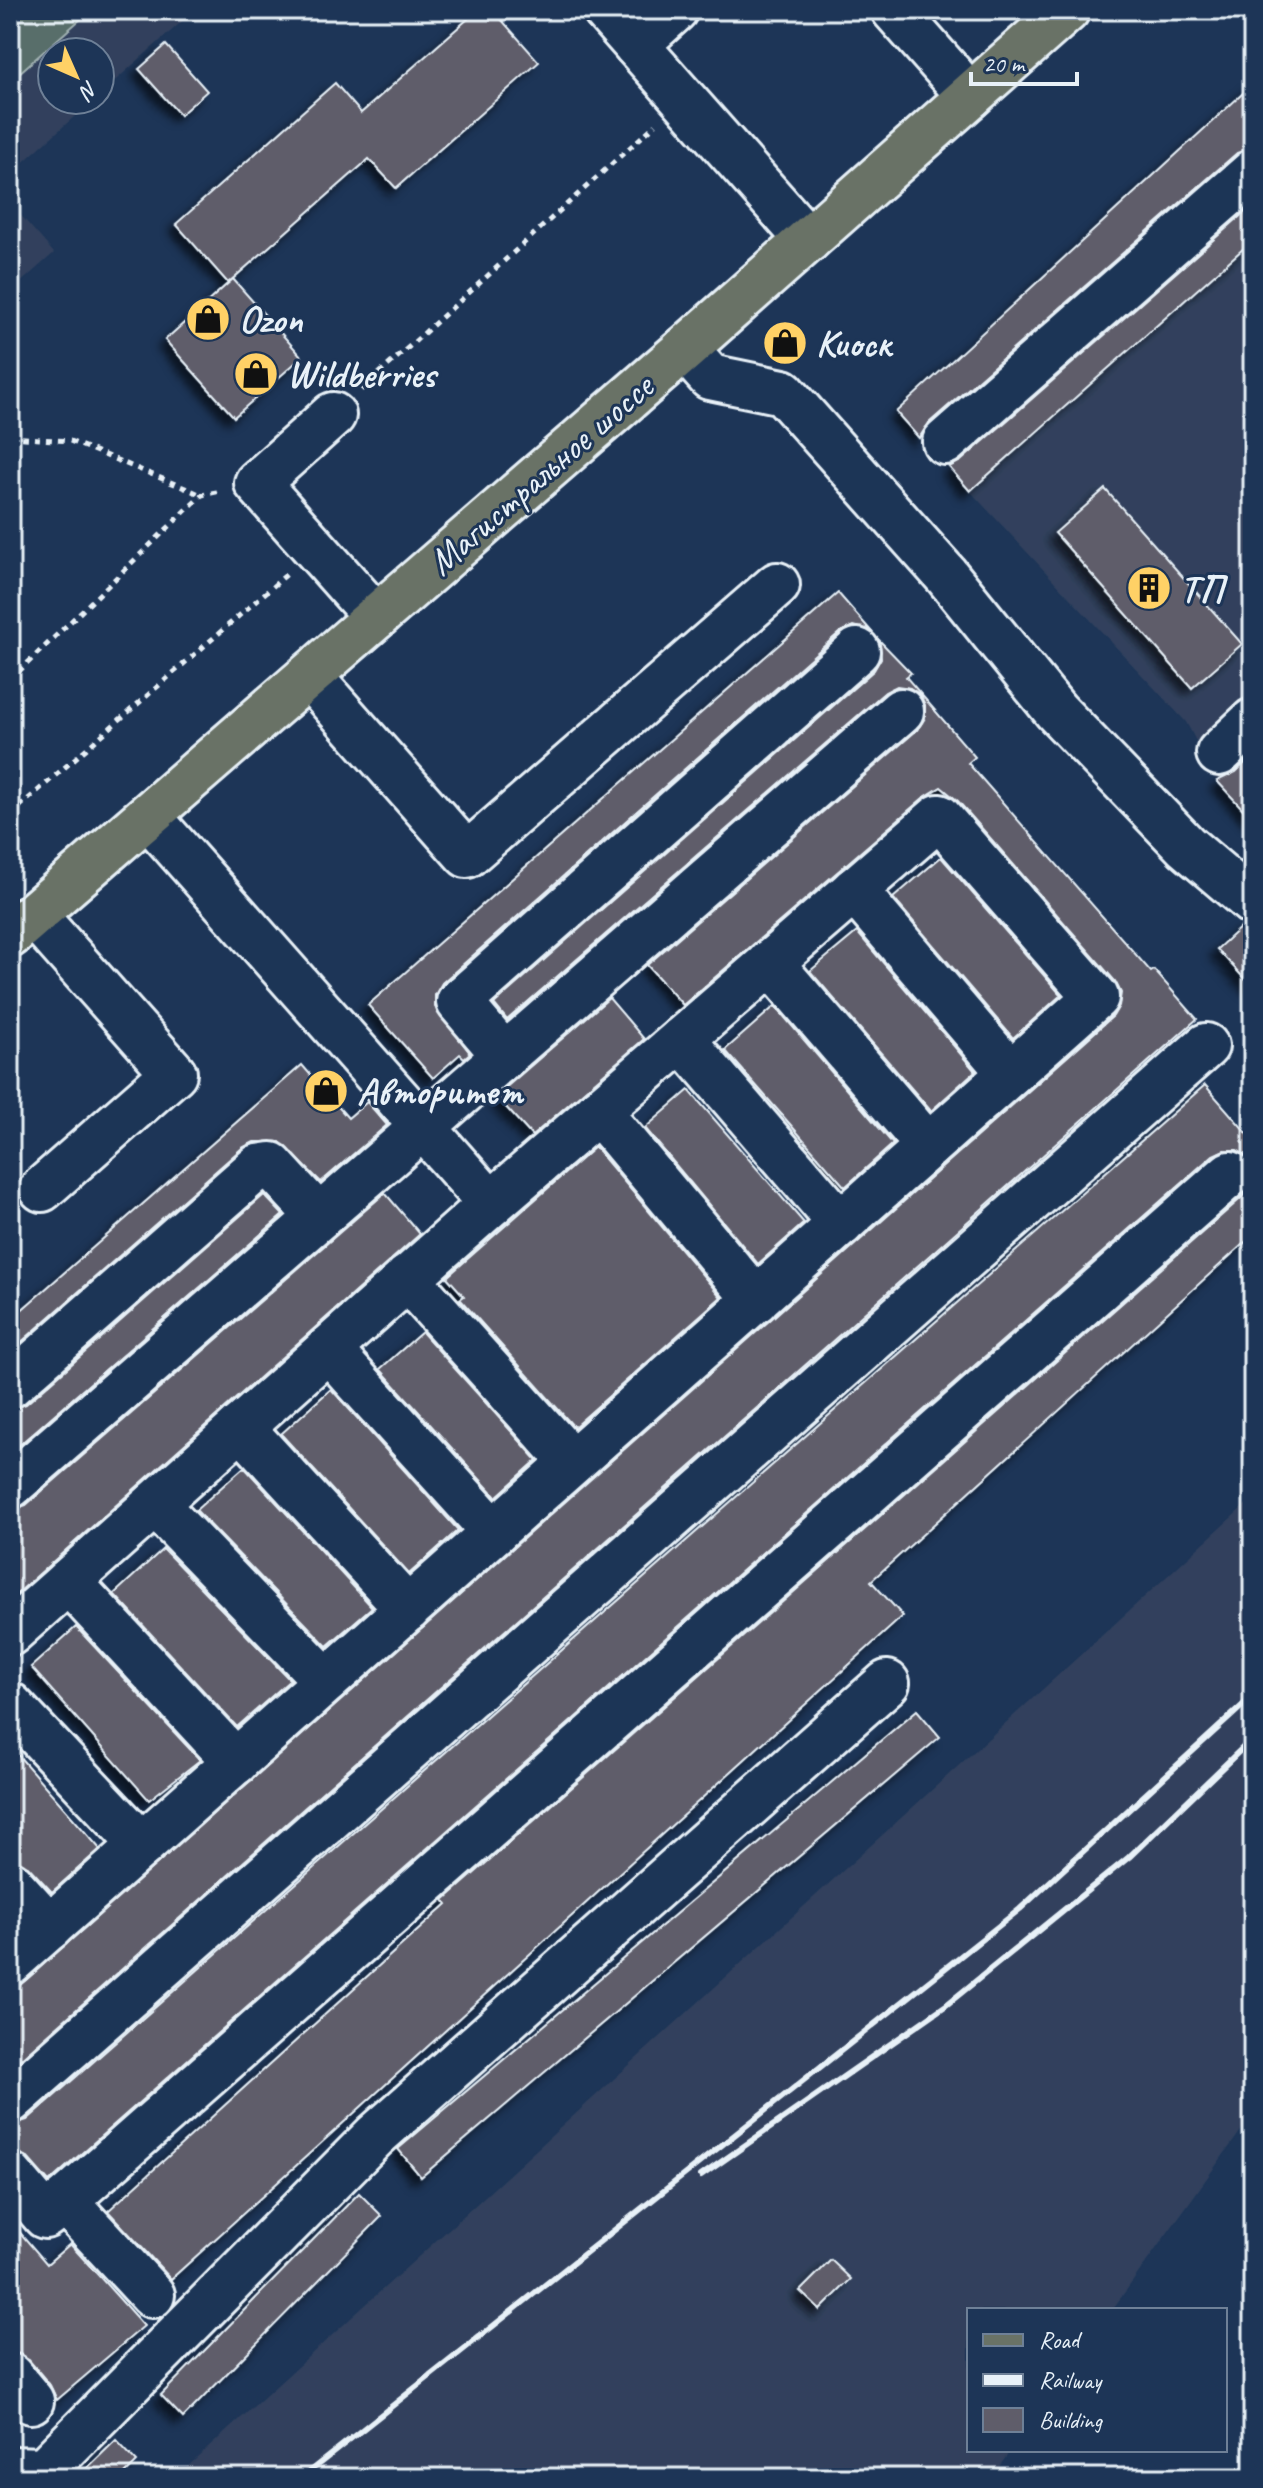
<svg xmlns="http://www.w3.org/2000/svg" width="1263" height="2488" font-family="Caveat,sans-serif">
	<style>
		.built { fill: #31415d }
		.green { fill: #586e6a; stroke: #a0b0b1; stroke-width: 2 }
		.building { fill: #5f5d6a; stroke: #e8f1f8; stroke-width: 2; filter: url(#shadow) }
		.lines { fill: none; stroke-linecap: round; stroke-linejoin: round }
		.minor-casing { stroke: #e8f1f8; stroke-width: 50 }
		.major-casing { stroke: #e8f1f8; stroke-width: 50 }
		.path { stroke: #e8f1f8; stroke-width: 5; stroke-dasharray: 6 6; stroke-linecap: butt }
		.minor { stroke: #1d3557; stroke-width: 44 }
		.major { stroke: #697266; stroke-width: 44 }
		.rail { stroke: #e8f1f8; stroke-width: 6 }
		.labels { text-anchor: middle; stroke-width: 6; stroke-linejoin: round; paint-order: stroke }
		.poi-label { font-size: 38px; font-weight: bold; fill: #e8f1f8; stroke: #1d3557; text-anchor: start }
		.street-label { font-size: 38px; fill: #e8f1f8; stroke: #1d3557 }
	</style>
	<defs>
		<filter id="shadow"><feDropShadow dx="-7" dy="7" stdDeviation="4" flood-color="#0009"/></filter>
	</defs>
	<rect width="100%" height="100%" fill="#1d3557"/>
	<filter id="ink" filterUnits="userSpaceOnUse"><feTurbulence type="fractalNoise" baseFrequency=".0125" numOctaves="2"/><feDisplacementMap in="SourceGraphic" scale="16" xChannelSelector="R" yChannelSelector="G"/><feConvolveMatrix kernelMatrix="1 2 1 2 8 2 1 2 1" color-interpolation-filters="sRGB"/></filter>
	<g filter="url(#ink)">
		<g class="built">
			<polygon points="10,10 195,10 100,94 100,52 52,52 52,100 93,100 10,174"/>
			<polygon points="1253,84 1253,798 1242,808 1217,781 1186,722 896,412"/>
			<polygon points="10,203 54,253 10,292"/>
			<polygon points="1253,1498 1253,2114 1112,2310 969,2310 969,2450 1011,2450 991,2478 175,2478"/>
		</g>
		<polygon class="green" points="10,10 91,10 10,81"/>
		<g class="building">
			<polygon points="478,10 493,10 539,62 396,188 369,159 228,283 176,224 335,83 361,113"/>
			<polygon points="166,45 207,91 180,115 139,69"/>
			<polygon points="1253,84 1253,148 1237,153 929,423 919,438 896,412"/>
			<polygon points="1253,205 1253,240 970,491 949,467 961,461"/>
			<polygon points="233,279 302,357 234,417 165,340"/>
			<polygon points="1105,489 1242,644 1192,688 1055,533"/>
			<polygon points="838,593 871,631 853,626 840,632 442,983 435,995 435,1007 470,1053 464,1058 460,1054 433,1078 368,1005"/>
			<polygon points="879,640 911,673 906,677 975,757 968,763 1151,972 1154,970 1197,1019 10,2068 10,1994 1113,1016 1119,1006 1121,993 1115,981 958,801 941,787 923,798 683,1005 647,965 917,730 925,718 925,705 920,695 910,688 897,686 885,692 507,1020 494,1004 874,670 881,658"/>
			<polygon points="1253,755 1253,820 1217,781 1236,772"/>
			<polygon points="941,857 1061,995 1013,1038 893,898"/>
			<polygon points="1243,925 1253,927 1253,988 1217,949"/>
			<polygon points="857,932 975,1071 931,1111 810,971"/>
			<polygon points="609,998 644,1039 532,1136 496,1096"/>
			<polygon points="775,1006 893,1144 845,1187 725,1050"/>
			<polygon points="302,1065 348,1118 367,1102 387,1125 321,1182 280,1142 254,1142 242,1148 10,1352 10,1320"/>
			<polygon points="1205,1085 1253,1140 1253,1166 1248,1157 1237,1150 1224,1150 1213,1155 49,2182 28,2158 10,2151 10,2125 27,2120"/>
			<polygon points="689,1090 804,1223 758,1264 645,1128"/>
			<polygon points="595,1147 721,1297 574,1427 460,1299 464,1296 447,1277"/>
			<polygon points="1253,1183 1253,1235 871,1581 903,1616 171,2279 108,2211 447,1904 444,1900 1247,1193"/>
			<polygon points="385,1193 420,1234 10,1600 10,1510 26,1505"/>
			<polygon points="264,1195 283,1215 10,1453 10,1409 26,1404"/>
			<polygon points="422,1332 537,1460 496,1497 380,1369"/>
			<polygon points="331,1389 458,1530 409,1574 281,1434"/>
			<polygon points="244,1467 372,1607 327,1646 196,1510"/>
			<polygon points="163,1549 290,1680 237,1727 114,1594"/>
			<polygon points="76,1627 200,1760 149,1800 31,1667"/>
			<polygon points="917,1710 940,1737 421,2177 398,2149"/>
			<polygon points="10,1746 100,1849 52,1892 28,1866 10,1859"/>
			<polygon points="359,2193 382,2216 183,2418 161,2395"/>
			<polygon points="10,2214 14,2218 10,2221 47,2264 70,2244 144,2326 57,2400 50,2385 29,2360 10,2352"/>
			<polygon points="831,2260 851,2279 820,2310 800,2291"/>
			<polygon points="116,2440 137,2462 121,2478 77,2478"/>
		</g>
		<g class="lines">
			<g class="minor-casing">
				<g id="minor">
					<polyline points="605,10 808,240"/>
					<polyline points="894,10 970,96"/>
					<polyline points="636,45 675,10"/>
					<polyline points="685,349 710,377 783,392 946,575 1056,711 1186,846 1253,903"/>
					<polyline points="333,415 257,483 376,617"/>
					<polyline points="945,442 1253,172"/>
					<polyline points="309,676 467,855 777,585"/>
					<polyline points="1219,753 1253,721"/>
					<polyline points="148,816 491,1204"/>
					<polyline points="854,890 1010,1073"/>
					<polyline points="34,915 174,1073 42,1189"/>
					<polyline points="770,962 928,1146"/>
					<polyline points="682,1039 841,1224"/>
					<polyline points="505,1056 459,1002 857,651"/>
					<polyline points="598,1111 756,1300"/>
					<polyline points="407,1278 572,1462"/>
					<polyline points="328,1349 494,1532"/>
					<polyline points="10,1385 258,1167 271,1165 318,1216"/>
					<polyline points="241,1427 408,1609"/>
					<polyline points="10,1486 901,711"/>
					<polyline points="155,1504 326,1681"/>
					<polyline points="68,1581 236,1762"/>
					<polyline points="10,1633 491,1204 939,817 1096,997 10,1962"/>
					<polyline points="10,1705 142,1845"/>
					<polyline points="10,1883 50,1927"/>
					<polyline points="10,2101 1206,1046"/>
					<polyline points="10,2175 45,2216 65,2201 152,2295"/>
					<polyline points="65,2201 1230,1174"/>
					<polyline points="10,2376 31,2401"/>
					<polyline points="10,2469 44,2470 375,2136 887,1683"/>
				</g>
			</g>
			<g class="major-casing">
				<polyline id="major" points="10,935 685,349 1067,10"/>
			</g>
			<g class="path">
				<polyline points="361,390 656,124"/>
				<polyline points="10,437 70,441 202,495"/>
				<polyline points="10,680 202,495 221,491"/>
				<polyline points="10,815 287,574"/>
			</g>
			<use href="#minor" class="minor"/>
			<use href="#major" class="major"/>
			<g class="rail">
				<polyline points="701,2176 945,2006 1129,1857 1253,1738"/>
				<polyline points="301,2478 1020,1909 1253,1696"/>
			</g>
		</g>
	</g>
	<defs>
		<g id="shop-disc" transform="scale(2.3)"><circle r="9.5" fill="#ffd166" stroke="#1d3557"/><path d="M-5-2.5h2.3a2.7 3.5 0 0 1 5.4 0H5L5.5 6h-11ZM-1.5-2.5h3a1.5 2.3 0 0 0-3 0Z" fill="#111"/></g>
		<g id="building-disc" transform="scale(2.3)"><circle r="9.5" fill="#ffd166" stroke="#1d3557"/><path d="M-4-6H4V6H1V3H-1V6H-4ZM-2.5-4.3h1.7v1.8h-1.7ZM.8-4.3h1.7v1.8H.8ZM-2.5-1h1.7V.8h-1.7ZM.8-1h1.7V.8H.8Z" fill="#111"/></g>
	</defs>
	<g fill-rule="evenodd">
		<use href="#shop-disc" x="208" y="319"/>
		<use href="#shop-disc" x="785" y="343"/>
		<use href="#shop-disc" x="256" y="374"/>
		<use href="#building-disc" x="1149" y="588"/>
		<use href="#shop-disc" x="326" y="1091"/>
	</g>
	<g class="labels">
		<g class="poi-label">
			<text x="239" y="332">Ozon</text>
			<text x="816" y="356">Киоск</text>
			<text x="287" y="387">Wildberries</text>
			<text x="1180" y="601">ТП</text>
			<text x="357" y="1104">Авторитет</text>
		</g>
		<g class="street-label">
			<text transform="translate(540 474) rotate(-41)" y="13">Магистральное шоссе</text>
		</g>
	</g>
	<rect width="1263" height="2488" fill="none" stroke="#1d3557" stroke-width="40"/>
	<rect x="20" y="20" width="1223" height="2448" fill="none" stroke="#e8f1f8" stroke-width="3" filter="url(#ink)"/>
	<rect x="967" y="2308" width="260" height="144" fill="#1d3557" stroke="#6e8097" stroke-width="2"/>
	<rect x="983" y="2334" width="40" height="12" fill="#697266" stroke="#6e8097" stroke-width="2"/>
	<text x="1039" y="2348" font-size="24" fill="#e8f1f8">Road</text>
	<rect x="983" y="2374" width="40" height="12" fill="#e8f1f8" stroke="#6e8097" stroke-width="2"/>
	<text x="1039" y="2388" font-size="24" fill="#e8f1f8">Railway</text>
	<rect x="983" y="2408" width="40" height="24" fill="#5f5d6a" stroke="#6e8097" stroke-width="2"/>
	<text x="1039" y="2428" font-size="24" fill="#e8f1f8">Building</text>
	<g transform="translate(76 76) rotate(135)"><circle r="38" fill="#1d3557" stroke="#6e8097" stroke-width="2"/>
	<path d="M0-6L14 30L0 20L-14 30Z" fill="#ffd166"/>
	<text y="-12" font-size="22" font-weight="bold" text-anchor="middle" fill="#e8f1f8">N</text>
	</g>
	<path d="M971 72v12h106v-12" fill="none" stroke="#e8f1f8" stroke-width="4"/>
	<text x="983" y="72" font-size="24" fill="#e8f1f8" stroke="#1d3557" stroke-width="6" paint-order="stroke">20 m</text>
</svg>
